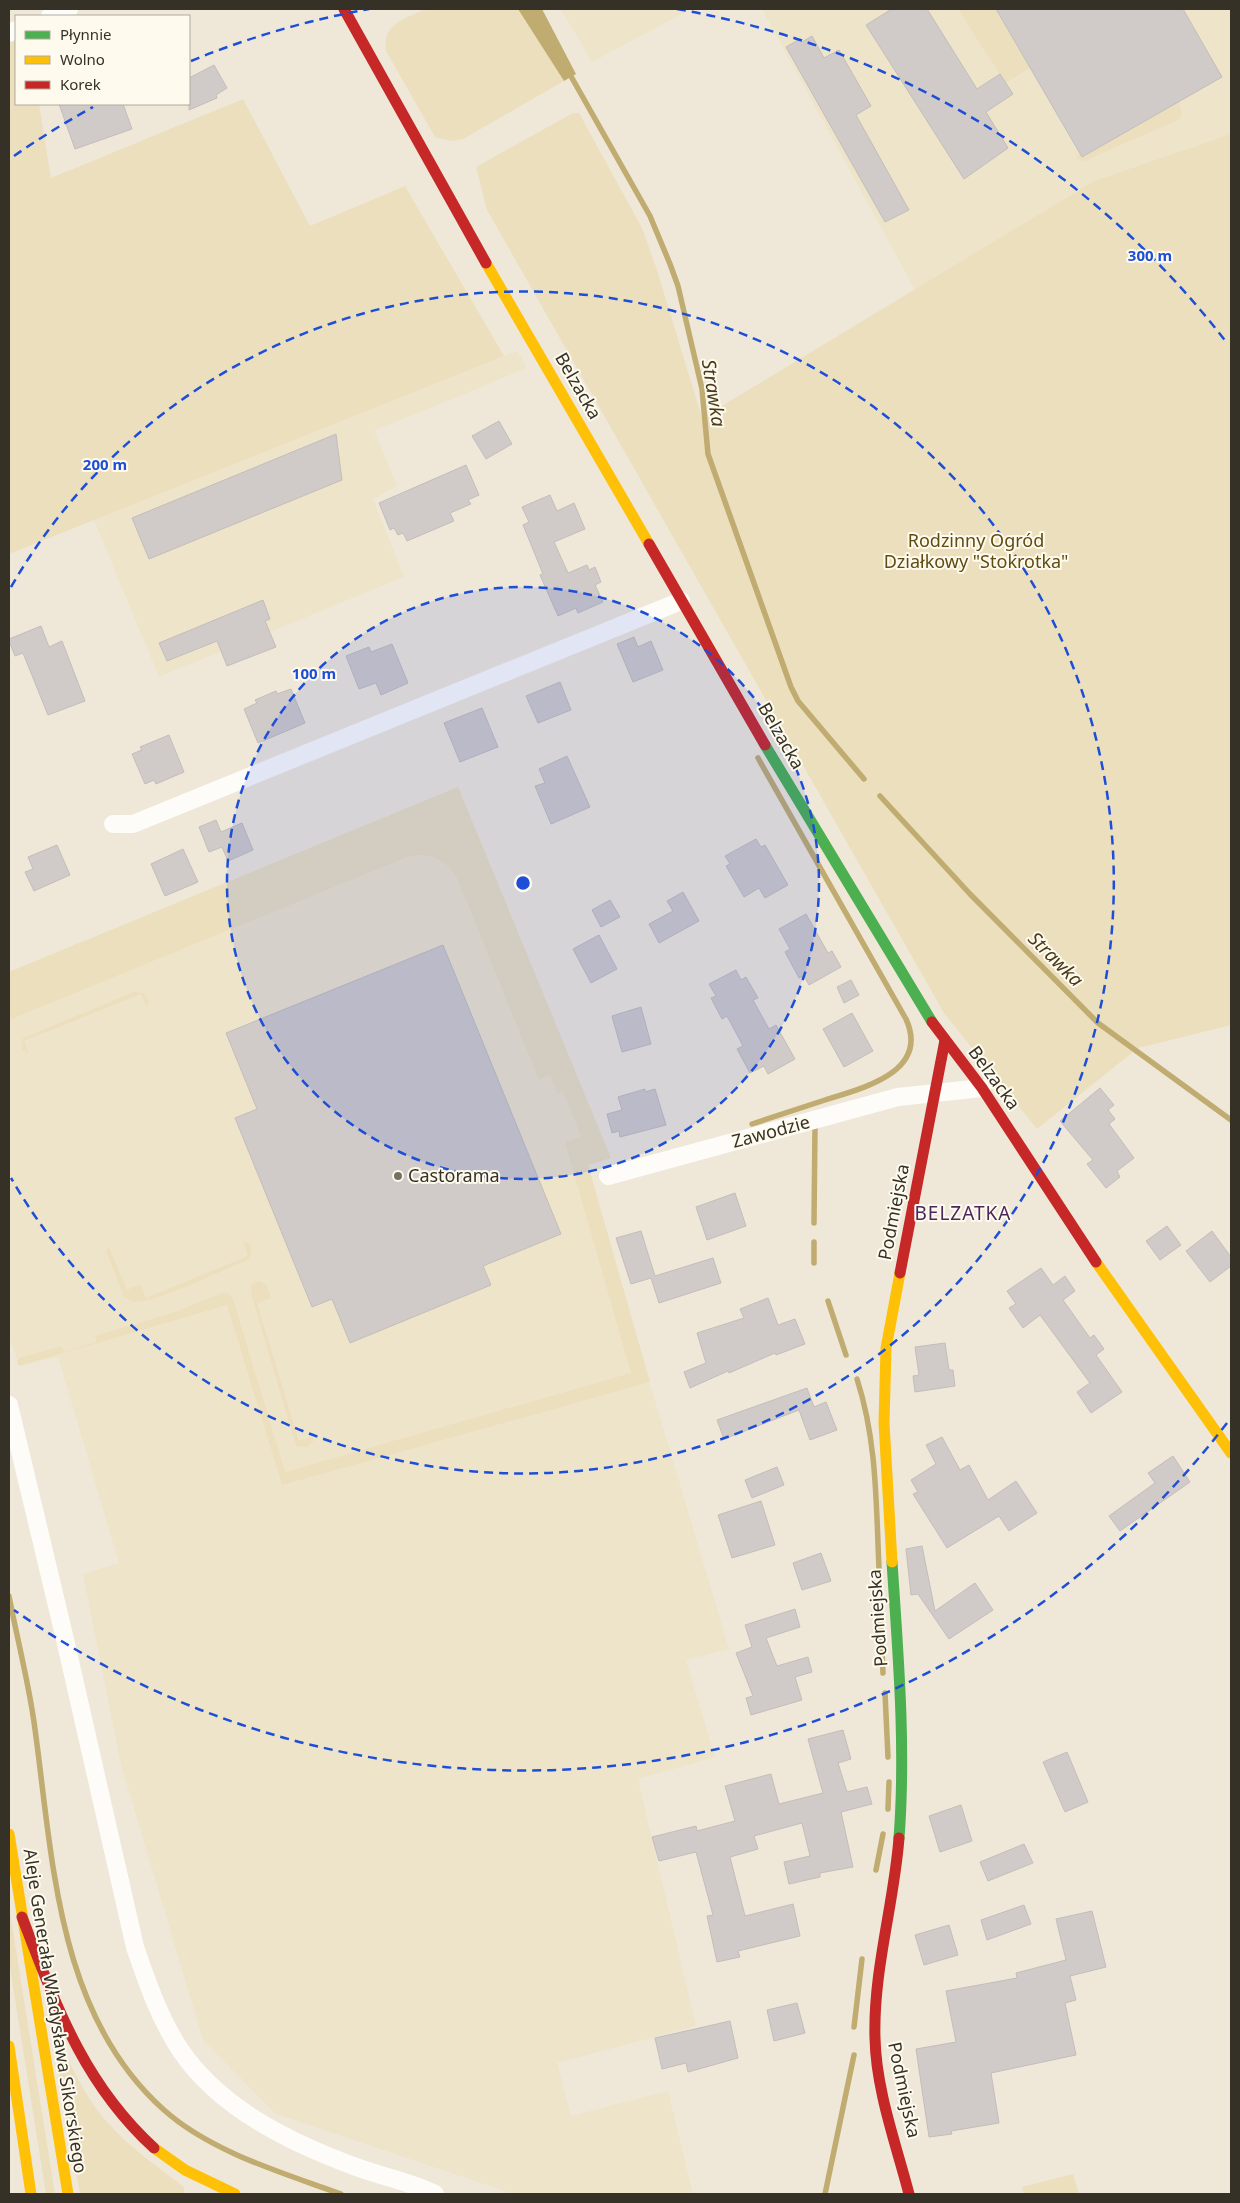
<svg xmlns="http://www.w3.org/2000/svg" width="1240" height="2203" font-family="'Noto Sans',sans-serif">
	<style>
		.built { fill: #eee4c9 }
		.green { fill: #ecdfbe }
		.water { fill: #c0ab70 }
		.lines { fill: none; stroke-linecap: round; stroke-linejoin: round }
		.stream { stroke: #c0ab70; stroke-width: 5.5 }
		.building { fill: #d0cac8; stroke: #c3bdbb }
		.street { stroke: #fdfcf9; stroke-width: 18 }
		.fast { stroke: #4caf50; stroke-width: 11 }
		.slow { stroke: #ffc107; stroke-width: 11 }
		.jam { stroke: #c62828; stroke-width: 11 }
		.ring { fill: none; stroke: #1d4ed8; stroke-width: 2.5; stroke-dasharray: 9 6 }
		.poi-dot { fill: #767164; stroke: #fefaee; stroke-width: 2 }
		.labels { text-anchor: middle; stroke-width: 4; stroke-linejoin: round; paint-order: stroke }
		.street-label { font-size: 18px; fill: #353126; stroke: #fefaee }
		.park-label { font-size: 18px; fill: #604c11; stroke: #fefaee }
		.poi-label { font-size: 18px; fill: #353126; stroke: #fefaee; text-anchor: start }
		.water-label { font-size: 19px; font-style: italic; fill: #483b1a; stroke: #fefaee }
		.neighbourhood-label { font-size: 19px; letter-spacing: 1px; fill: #4c275e; stroke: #fefaee }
		.centre { fill: #1d4ed8; stroke: #fefaee; stroke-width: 2.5 }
		.ring-label { font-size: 15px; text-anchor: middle; font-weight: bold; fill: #1d4ed8; stroke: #fefaee; stroke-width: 4; stroke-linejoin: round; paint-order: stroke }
	</style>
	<rect width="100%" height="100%" fill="#efe8d8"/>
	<g class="built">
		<polygon points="561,9 691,9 592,62"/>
		<polygon points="762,9 1231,9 1231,134 1094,181 915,290"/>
		<polygon points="517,351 527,368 374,431 397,486 373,499 404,577 159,677 94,520"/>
		<polygon points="458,787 611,1158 588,1165 629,1313 729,1649 686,1660 715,1757 638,1779 696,2026 557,2063 571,2116 668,2091 693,2194 508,2194 505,2191 276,2114 203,2040 121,1765 83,1574 119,1563 58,1357 19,1366 9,1335 9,972"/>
	</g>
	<g class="green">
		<path d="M425 9 429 11 434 9H518L564 81 463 139 450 141 435 137 386 51C382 23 404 20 425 9Z"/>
		<polygon points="958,9 996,9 1030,68 1005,83"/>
		<polygon points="16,38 16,104 39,104 51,178 243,99 310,226 405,186 504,356 9,554 9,41"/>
		<polygon points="1179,102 1182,114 1178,120 1084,161 1077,159 1076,157 1080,153 1083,157"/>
		<polygon points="573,113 579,113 642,228 657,270 702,418 1094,181 1231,134 1231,1025 1138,1048 1037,1129 944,1013 487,210 476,167"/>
		<path d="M458 787 611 1158 588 1165 650 1382 282 1485 227 1305 19 1366 17 1360 22 1357 62 1346 64 1352 97 1342 95 1336 175 1312 222 1293 229 1294 233 1299 285 1472 631 1373 565 1142 581 1136 563 1092 557 1094 550 1075 539 1080 457 878C444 858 429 851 407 857L9 1020V972Z"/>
		<polygon points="134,992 144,993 149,1003 146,1006 141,994 24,1041 29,1054 21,1048 23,1038"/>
		<path d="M243 1242 248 1243 251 1247 250 1259C219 1271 170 1297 138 1302 132 1302 129 1300 124 1297L106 1251 109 1247 127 1290 140 1284 146 1298 248 1256Z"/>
		<polygon points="259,1281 267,1285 271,1298 257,1303 299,1441 313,1437 313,1442 307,1447 297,1446 295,1443 251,1293 251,1285"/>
		<polygon points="9,1906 55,2194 46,2194 9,1961"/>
		<path d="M49 2014C64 2051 80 2092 107 2122 129 2147 158 2167 184 2187V2194H80Z"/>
		<polygon points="1073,2174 1079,2194 1024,2194 1022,2187"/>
	</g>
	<polygon class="water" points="518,9 542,9 576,74 564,81"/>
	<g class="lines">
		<g class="stream">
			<polyline points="568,71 650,216 670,264 678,286 702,389 708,454 791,687 798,701 864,779"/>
			<polyline points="880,796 970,894 1098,1023 1231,1120"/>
			<path d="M752 1124C777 1116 801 1108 825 1100 863 1088 930 1072 906 1019L758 758"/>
			<polyline points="814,1223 815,1127"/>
			<polyline points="814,1263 814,1242"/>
			<polyline points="828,1301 846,1355"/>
			<path d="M857 1379C877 1441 876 1503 879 1568"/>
			<polyline points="879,1589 883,1673"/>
			<path d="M9 1596C17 1638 28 1680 34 1722 53 1855 55 2013 164 2110 211 2152 283 2173 341 2194"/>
			<polyline points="885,1693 888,1757"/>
			<polyline points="888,1809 889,1782"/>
			<polyline points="876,1870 883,1834"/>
			<polyline points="854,2027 862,1959"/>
			<polyline points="825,2194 854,2055"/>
		</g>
	</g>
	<g class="building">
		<polygon points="892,9 927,9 977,89 1000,74 1013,94 986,112 1008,148 964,179 866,25"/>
		<polygon points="996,9 1183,9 1222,77 1082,157"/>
		<polygon points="812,36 824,58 839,50 871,106 856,115 909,210 885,222 786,47 800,39 802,42"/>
		<polygon points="214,65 227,88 216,95 217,98 189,110 189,78"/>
		<polygon points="59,104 123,104 132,129 75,149"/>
		<polygon points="499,421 512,444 486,459 472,436"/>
		<polygon points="336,434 342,480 149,559 132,518"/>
		<polygon points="466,465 479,495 468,500 471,504 450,513 454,521 407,541 403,533 398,535 394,528 390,530 379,503"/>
		<polygon points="550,495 557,511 574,503 585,529 554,542 568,573 587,565 589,570 595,567 601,582 595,585 603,602 578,613 576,608 558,616 540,575 543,574 523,525 529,522 522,507"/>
		<polygon points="263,600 270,619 265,621 276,647 227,666 217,641 167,661 159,643"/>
		<polygon points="41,626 49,647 62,641 85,701 48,715 23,653 15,656 9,641 9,639"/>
		<polygon points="634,637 638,647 651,641 663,670 633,682 617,644"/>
		<polygon points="392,644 408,683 381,695 376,683 359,689 346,656 369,647 371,652"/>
		<polygon points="560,682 571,710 538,723 526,696"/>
		<polygon points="291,689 305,723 258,743 244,709 257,703 255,700 276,691 277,694"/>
		<polygon points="482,708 498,747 460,762 444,723"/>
		<polygon points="169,735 184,772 156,784 154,780 145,784 132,754 142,750 140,747"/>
		<polygon points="567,756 590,807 551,824 535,786 545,783 539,769"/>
		<polygon points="216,820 221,832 242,823 253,850 228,861 222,847 209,852 199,827"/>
		<polygon points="756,839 761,847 765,845 788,885 765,898 759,888 744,897 726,866 730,864 725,856"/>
		<polygon points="57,845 70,875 34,891 25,872 33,869 28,857"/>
		<polygon points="183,849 198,882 165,896 151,864"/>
		<polygon points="683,892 699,921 659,943 649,924 673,911 667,901"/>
		<polygon points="610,900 620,917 601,927 592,910"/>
		<polygon points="806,914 828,953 832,951 841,967 809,985 804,976 799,978 785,952 790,949 779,929"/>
		<polygon points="599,935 617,969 591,983 573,949"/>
		<polygon points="443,945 561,1234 483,1266 491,1285 350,1343 332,1299 312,1307 235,1118 257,1109 226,1033"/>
		<polygon points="736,970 741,980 746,977 758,998 753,1000 769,1029 776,1025 795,1059 768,1074 764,1066 750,1073 737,1049 743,1046 727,1016 722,1019 711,998 716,996 709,984"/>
		<polygon points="851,980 859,995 844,1003 837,987"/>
		<polygon points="641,1007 651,1044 622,1052 612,1016"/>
		<polygon points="852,1013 873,1051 844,1067 823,1029"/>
		<polygon points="1100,1088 1114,1105 1108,1110 1115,1119 1109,1124 1134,1158 1117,1171 1120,1177 1106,1188 1087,1164 1093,1160 1060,1121"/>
		<polygon points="645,1089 645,1092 655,1089 666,1125 620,1137 619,1131 612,1133 607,1114 622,1110 618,1097"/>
		<polygon points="735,1193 746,1226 707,1240 696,1207"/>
		<polygon points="1167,1226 1181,1245 1160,1260 1146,1241"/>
		<polygon points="641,1231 655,1276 713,1258 721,1283 659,1303 651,1278 631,1284 616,1238"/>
		<polygon points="1212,1231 1231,1257 1231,1266 1210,1282 1186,1251"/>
		<polygon points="1041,1268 1053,1285 1065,1276 1075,1291 1063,1300 1090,1338 1094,1335 1104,1349 1096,1355 1122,1392 1091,1413 1077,1392 1090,1383 1040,1315 1023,1328 1009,1308 1016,1304 1007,1291"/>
		<polygon points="768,1298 778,1325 795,1319 805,1344 776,1355 775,1353 729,1373 728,1371 690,1388 684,1372 706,1363 697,1333 744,1318 740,1309"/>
		<polygon points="945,1343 949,1370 953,1370 955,1386 915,1392 913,1376 919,1375 915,1347"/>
		<polygon points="807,1388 814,1407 826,1402 837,1430 810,1440 799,1410 724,1439 717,1420"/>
		<polygon points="942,1437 960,1470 969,1465 988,1500 1016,1481 1037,1513 1009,1531 999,1516 947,1548 913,1494 918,1492 911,1480 936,1464 926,1445"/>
		<polygon points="1173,1456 1190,1482 1120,1531 1109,1516 1155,1483 1148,1473"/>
		<polygon points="777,1467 784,1485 752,1498 745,1480"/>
		<polygon points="761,1501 775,1545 732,1558 718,1515"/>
		<polygon points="922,1546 935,1611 975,1583 993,1610 949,1639 918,1594 911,1595 906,1549"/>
		<polygon points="821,1553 831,1581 802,1590 793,1563"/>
		<polygon points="795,1609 800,1627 766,1638 777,1666 808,1657 812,1672 795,1677 802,1700 751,1715 746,1698 753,1696 736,1653 752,1647 745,1625"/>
		<polygon points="843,1730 851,1759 838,1763 847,1792 867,1787 872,1804 841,1812 853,1867 820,1873 820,1877 789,1884 784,1862 810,1856 802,1823 754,1836 758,1849 730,1857 745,1916 793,1904 800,1936 738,1951 740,1957 717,1962 707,1916 713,1915 696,1852 659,1861 652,1837 696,1826 697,1831 735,1821 725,1786 771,1774 779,1804 823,1793 808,1739"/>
		<polygon points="1067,1752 1088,1802 1065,1812 1043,1762"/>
		<polygon points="961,1805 972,1841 940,1852 929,1816"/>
		<polygon points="1024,1844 1033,1863 988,1881 980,1862"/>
		<polygon points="1024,1905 1031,1924 987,1940 981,1920"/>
		<polygon points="1092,1911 1106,1967 1070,1976 1076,2000 1065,2003 1076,2055 991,2073 999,2123 951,2131 952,2134 929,2137 916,2049 956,2042 946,1991 1017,1978 1016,1973 1066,1960 1056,1919"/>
		<polygon points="949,1925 958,1955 924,1965 915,1935"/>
		<polygon points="797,2003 805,2033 774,2041 767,2010"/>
		<polygon points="730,2021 738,2058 688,2072 686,2063 662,2069 655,2038"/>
	</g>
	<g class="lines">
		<g class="street">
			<polyline points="50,16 69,9"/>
			<polyline points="9,33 16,30"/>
			<polyline points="113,824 133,824 681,601"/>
			<polyline points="608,1176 898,1097 982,1088"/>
			<path d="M9 1405 64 1635 135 1947C147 1982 159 2017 179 2048 219 2109 293 2144 359 2168 384 2177 411 2182 435 2194"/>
		</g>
		<g class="fast">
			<polyline points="765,745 932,1022"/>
			<path d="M892 1562C898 1654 906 1746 899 1838"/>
		</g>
		<g class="slow">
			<polyline points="486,263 649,544"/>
			<polyline points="1096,1262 1231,1453"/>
			<polyline points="892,1562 884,1423 886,1348 900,1273"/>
			<polyline points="9,1834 68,2194"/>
			<polyline points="9,2046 31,2194"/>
			<polyline points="154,2148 185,2170 235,2194"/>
		</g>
		<g class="jam">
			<polyline points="344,9 486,263"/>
			<polyline points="649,544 765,745"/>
			<polyline points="932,1022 982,1088 1096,1262"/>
			<polyline points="900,1273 945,1040"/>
			<path d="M899 1838C894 1904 873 1971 875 2038 876 2090 896 2144 909 2194"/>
			<path d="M22 1917C56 2005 83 2083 154 2148"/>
		</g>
	</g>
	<circle cx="523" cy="883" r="296" fill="#1d4ed8" fill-opacity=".12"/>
	<g class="ring">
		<circle cx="523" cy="883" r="296"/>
		<path d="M11 587A591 591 0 1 1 11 1178"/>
		<path d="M1227 1423A887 887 0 0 1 14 1610M14 156A887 887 0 0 1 93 107M191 61A887 887 0 0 1 369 9M677 9A887 887 0 0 1 1227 343"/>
	</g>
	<circle class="poi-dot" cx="398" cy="1176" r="5"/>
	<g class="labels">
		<g class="street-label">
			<text transform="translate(578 386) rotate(60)" y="6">Belzacka</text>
			<text transform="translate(781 736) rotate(60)" y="6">Belzacka</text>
			<text transform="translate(994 1078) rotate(54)" y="6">Belzacka</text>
			<text transform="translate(771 1132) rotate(-15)" y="6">Zawodzie</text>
			<text transform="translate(894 1212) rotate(-79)" y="6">Podmiejska</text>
			<text transform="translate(878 1618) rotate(-94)" y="6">Podmiejska</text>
			<text transform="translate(55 2011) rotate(81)" y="6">Aleje Generała Władysława Sikorskiego</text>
			<text transform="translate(904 2090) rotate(78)" y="6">Podmiejska</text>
		</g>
		<g class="park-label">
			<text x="976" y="547">Rodzinny Ogród<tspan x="976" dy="21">Działkowy "Stokrotka"</tspan></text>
		</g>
		<g class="poi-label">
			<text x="408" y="1182">Castorama</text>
		</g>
		<g class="water-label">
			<text transform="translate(714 393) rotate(81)" y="7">Strawka</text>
			<text transform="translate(1056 959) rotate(45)" y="7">Strawka</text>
		</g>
		<g class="neighbourhood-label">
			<text x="963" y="1220">BELZATKA</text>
		</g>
	</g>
	<circle cx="523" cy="883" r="8" class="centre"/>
	<g class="ring-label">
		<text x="1150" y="261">300 m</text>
		<text x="105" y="470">200 m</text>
		<text x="314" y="679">100 m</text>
	</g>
	<rect width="1240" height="2203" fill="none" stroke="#353126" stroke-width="20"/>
	<rect x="15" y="15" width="175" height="90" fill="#fefaee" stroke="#aeaa9e"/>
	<rect x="25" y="31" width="25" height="8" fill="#4caf50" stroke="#aeaa9e"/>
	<text x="60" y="40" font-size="15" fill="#353126">Płynnie</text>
	<rect x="25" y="56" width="25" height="8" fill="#ffc107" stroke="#aeaa9e"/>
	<text x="60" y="65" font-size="15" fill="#353126">Wolno</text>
	<rect x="25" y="81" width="25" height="8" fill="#c62828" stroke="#aeaa9e"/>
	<text x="60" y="90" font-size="15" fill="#353126">Korek</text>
</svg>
